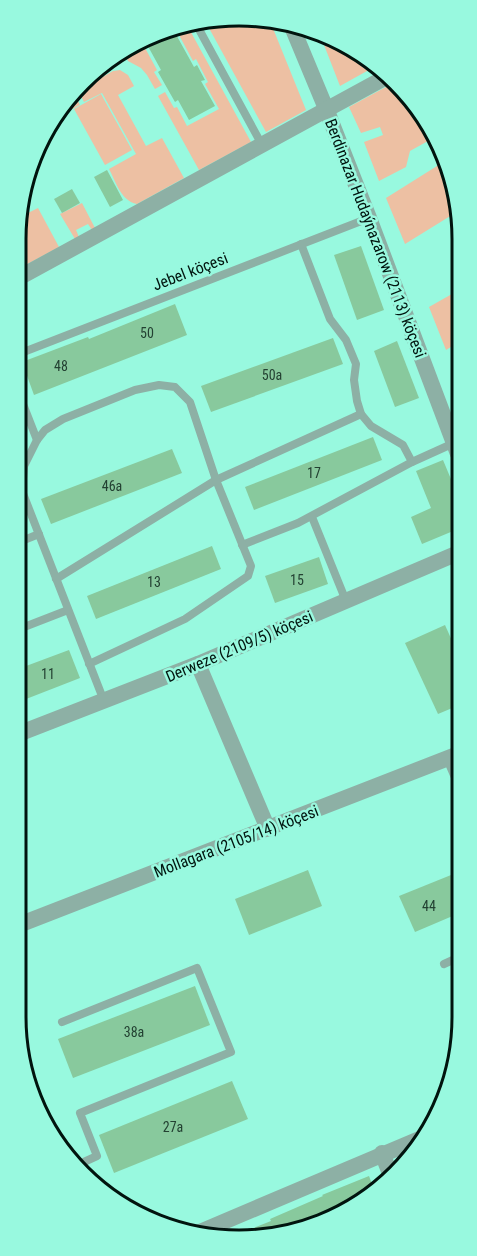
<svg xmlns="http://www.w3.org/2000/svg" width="477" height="1256" font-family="'Roboto Condensed',sans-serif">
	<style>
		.green { fill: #edc0a3 }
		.building { fill: #88c99d }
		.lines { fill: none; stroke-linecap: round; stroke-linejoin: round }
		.service { stroke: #8db0a5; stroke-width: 8 }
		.minor { stroke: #8db0a5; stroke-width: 16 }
		.labels { text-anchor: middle; stroke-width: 5; stroke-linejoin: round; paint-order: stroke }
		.number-label { font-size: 14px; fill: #234132 }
		.street-label { font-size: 16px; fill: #01140e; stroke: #98f9df }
		.rim { fill: none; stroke: #01140e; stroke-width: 3 }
	</style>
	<rect width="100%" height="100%" fill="#98f9df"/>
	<g class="green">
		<polygon points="210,17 270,21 306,110 266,132 204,19"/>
		<polygon points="187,25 251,142 199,170 158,96 165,92 174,108 177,107 187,126 219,109 205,84 208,82 196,59 193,61 179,35 182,33 178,27"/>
		<polygon points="319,32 351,45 376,66 340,86"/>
		<polygon points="133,43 137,49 144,46 157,70 154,72 162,85 155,89 147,75 141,68 128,61 122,49 127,45"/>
		<path d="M120 70 128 75 134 86 118 95 146 146 162 138 184 178 137 204C121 201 116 182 109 169L136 154 102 93 84 102 78 91 113 71Z"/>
		<polygon points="395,82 406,91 437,136 410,151 406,167 379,181 364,142 383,135 380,127 361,133 349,107"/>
		<polygon points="74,93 80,105 53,119 61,102"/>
		<polygon points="101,94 132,150 105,165 74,109"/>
		<polygon points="445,161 460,210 405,244 386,198"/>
		<polygon points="82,203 95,228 92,230 88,224 76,230 79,237 75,239 60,214"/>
		<polygon points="38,208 59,247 22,267 22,216"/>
		<polygon points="459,290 459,342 446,350 429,307"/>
	</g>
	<g class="building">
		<polygon points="173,29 194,67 197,65 205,80 201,81 215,106 189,120 178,100 175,102 158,72 161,70 144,39"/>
		<polygon points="107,170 123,200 110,207 94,177"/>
		<polygon points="72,189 80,203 62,213 54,199"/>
		<polygon points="361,246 384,310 357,320 334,255"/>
		<polygon points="175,304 187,335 34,395 22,362 88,337 89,339"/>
		<polygon points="333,338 343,364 211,412 201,386"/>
		<polygon points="397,341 419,398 395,407 374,351"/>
		<polygon points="373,437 382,460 254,510 245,487"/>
		<polygon points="172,449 182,473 51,524 41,499"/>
		<polygon points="443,460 458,496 458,529 422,544 411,517 431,508 416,471"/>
		<polygon points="212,546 221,569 96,619 87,596"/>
		<polygon points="319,557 328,584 275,603 265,576"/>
		<polygon points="445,625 457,652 457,706 438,714 405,643"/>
		<polygon points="69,650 80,678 21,701 18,695 18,669"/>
		<polygon points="308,870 322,906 249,935 235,899"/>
		<polygon points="456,873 455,915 415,932 399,896"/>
		<polygon points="195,986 210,1025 73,1078 58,1039"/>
		<polygon points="232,1081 248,1119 114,1173 99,1135"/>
		<polygon points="369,1176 375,1192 362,1204 282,1237 231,1238 231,1237 271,1221 270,1219 323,1196 322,1195"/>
	</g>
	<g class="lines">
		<g class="service">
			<polyline points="195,22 262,145"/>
			<polyline points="301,244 330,319 346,340 356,364 354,380 357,401 361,414 371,426 403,445 412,462"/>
			<polyline points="21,353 369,218"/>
			<polyline points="21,399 37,440"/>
			<polyline points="312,517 346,601"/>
			<polyline points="19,542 39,534"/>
			<polyline points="242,545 298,523 412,462 454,443"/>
			<polyline points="56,579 216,480 361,414"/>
			<polyline points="19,629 68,610"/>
			<polyline points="89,664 185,619 248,576 251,566 216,480 190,402 175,387 159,385 135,390 63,419 45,430 37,440 24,466 22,491 104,701"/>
			<polyline points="447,759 456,780"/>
			<polyline points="444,964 455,959"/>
			<polyline points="62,1022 197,968 231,1052 80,1113 97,1156 73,1167"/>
		</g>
		<g class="minor">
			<polyline points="290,22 327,111 369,218 458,454"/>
			<polyline points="22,276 388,76"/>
			<polyline points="198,664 268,829"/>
			<polyline points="18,734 198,664 458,553"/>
			<polyline points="16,926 456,755"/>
			<polyline points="382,1153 391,1176"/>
			<polyline points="195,1234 424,1137"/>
		</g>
	</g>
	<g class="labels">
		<g class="number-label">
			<text x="147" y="338">50</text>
			<text x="61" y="371">48</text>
			<text x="272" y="380">50a</text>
			<text x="314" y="478">17</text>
			<text x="112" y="491">46a</text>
			<text x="297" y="585">15</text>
			<text x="154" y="587">13</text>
			<text x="48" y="679">11</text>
			<text x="429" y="911">44</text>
			<text x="134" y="1037">38a</text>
			<text x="173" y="1132">27a</text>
		</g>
		<g class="street-label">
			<text transform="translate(376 238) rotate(69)" y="6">Berdinazar Hudaýnazarow (2113) köçesi</text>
			<text transform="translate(190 271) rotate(-21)" y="6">Jebel köçesi</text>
			<text transform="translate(239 646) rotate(-23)" y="6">Derweze (2109/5) köçesi</text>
			<text transform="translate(236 841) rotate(-21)" y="6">Mollagara (2105/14) köçesi</text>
		</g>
	</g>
	<path d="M0 0H477V1256H0ZM239 26H239A213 213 0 0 1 452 239V1017A213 213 0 0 1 239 1230H239A213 213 0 0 1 26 1017V239A213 213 0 0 1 239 26Z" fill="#98f9df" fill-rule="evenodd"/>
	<path class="rim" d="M239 26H239A213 213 0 0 1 452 239V1017A213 213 0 0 1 239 1230H239A213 213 0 0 1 26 1017V239A213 213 0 0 1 239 26Z"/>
</svg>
